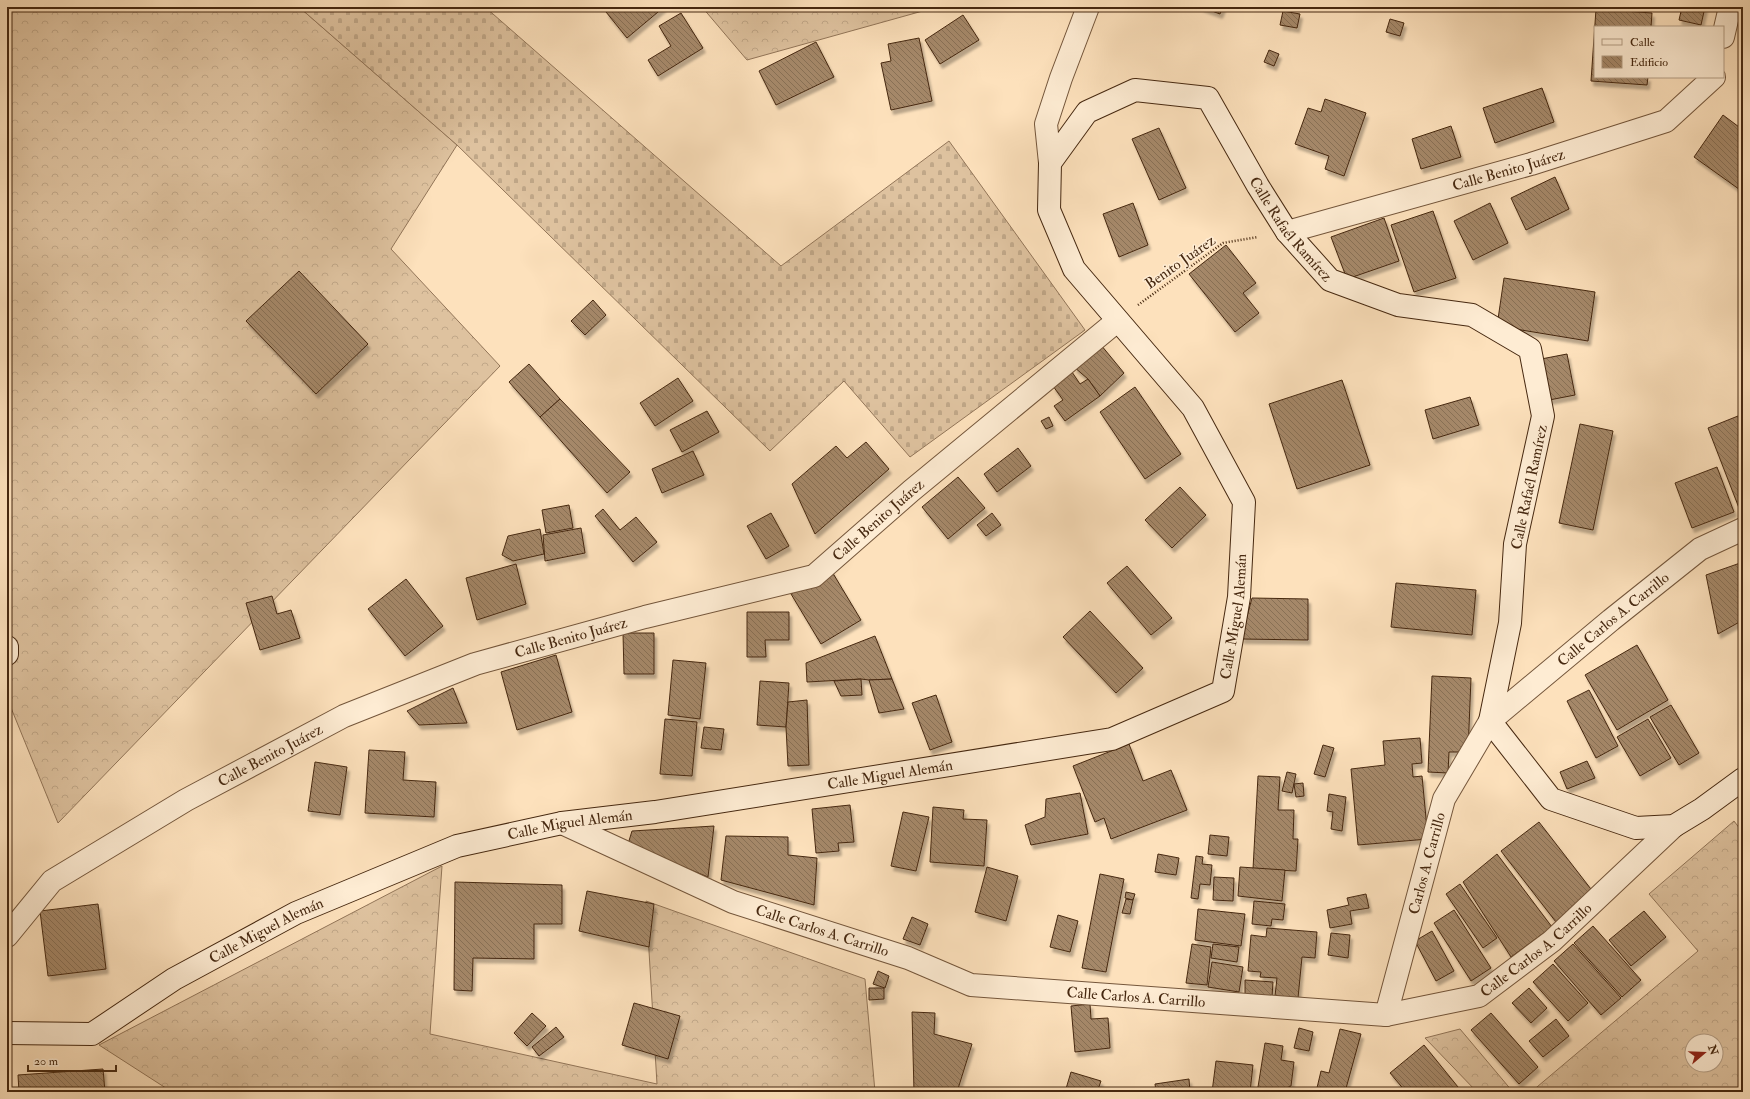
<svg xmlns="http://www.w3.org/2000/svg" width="1750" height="1099" font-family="'IM FELL Double Pica',serif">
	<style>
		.forest { fill: url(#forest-crowns); stroke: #927558; fill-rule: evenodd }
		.cemetery { fill: url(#cemetery-stones); stroke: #927558 }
		.building { fill: url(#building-back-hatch); stroke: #462810; filter: url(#shadow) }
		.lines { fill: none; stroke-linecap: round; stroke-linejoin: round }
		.street-casing { stroke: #74563b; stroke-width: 24 }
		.secondary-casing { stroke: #462810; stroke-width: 24 }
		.path { stroke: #462810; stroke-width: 2.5; stroke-dasharray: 1 2; stroke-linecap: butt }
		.street { stroke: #feecd3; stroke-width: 22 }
		.secondary { stroke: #feecd3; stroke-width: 22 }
		.labels { text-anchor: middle; stroke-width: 3; stroke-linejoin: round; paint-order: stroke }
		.street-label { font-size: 15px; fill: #462810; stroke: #feecd3 }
	</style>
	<defs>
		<pattern id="forest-crowns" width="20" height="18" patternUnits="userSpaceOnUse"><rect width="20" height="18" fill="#dec29f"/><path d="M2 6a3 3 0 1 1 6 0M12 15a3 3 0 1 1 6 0" fill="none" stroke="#c0a788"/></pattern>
		<pattern id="cemetery-stones" width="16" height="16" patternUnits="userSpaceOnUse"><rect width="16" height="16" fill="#dec29f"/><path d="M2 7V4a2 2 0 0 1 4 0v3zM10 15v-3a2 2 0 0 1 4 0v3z" fill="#c0a788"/></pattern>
		<pattern id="building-back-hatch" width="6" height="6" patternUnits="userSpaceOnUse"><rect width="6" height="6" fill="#a58869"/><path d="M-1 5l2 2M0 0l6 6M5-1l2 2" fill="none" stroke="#886f55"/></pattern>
		<filter id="shadow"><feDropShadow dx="2.5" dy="4.5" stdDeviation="1" flood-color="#0004"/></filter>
	</defs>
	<rect width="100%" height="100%" fill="#fde1bc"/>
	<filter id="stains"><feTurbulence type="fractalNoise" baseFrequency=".005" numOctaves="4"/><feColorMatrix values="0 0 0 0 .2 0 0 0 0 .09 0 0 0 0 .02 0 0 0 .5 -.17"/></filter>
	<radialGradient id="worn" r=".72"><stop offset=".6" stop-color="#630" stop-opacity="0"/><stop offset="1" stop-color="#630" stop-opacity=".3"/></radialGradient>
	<g class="forest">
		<polygon points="7,7 299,7 457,145 391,249 500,366 58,823 7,698"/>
		<polygon points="702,7 937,7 747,60"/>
		<path d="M1734 821 1743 833V1092H1531L1698 951 1649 894ZM1692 1041H1716V1065H1692Z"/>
		<polygon points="442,866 430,1034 657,1084 646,901 865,979 875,1092 172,1092 99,1045"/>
		<polygon points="1460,1029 1513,1092 1477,1092 1425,1038"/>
	</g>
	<polygon class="cemetery" points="299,7 485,7 781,266 949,141 1085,330 910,457 844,381 770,451 457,145"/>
	<g class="building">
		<polygon points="613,7 664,7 627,38 606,12"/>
		<polygon points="1201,7 1223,7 1220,14"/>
		<polygon points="1682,7 1705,7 1701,25 1679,20"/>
		<polygon points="1596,9 1652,13 1651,27 1595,27 1595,77 1648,77 1647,85 1591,81"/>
		<polygon points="1283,11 1300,14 1297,28 1280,25"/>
		<polygon points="681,13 703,48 658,76 648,60 671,46 659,26"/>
		<polygon points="963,15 979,40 940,64 925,40"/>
		<polygon points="1390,19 1404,23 1400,36 1386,32"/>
		<polygon points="919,38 932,101 891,110 881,63 891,61 888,44"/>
		<polygon points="816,42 834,77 776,105 759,71"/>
		<polygon points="1269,50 1279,54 1274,66 1264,62"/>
		<polygon points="1542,88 1554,122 1495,143 1483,108"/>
		<polygon points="1325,99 1366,113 1344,176 1325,169 1329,156 1295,144 1308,108 1321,112"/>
		<polygon points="1723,115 1743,130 1743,192 1694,157"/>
		<polygon points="1451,126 1461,157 1421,169 1412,139"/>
		<polygon points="1159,128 1186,188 1159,200 1132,139"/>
		<polygon points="1555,177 1569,209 1526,230 1511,198"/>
		<polygon points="1133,203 1148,245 1119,257 1103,214"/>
		<polygon points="1490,203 1508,243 1473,260 1454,221"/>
		<polygon points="1433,211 1456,278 1414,292 1391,225"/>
		<polygon points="1384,218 1399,261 1347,279 1331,237"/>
		<polygon points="1226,245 1256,283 1243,293 1259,313 1235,332 1189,274"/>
		<polygon points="299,271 368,344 316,394 246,321"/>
		<polygon points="1504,278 1595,292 1588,341 1497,326"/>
		<polygon points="593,300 606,315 585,335 571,321"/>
		<polygon points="1101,345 1124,373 1100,396 1088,379 1074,367"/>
		<polygon points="1567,354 1575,395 1544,401 1536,360"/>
		<polygon points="529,364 560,399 540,417 509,382"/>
		<polygon points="1072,372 1080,384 1088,379 1100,396 1065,421 1054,406 1063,400 1053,386"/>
		<polygon points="678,378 693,401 655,426 640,403"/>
		<polygon points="1342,380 1370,465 1297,489 1269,404"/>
		<polygon points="1135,387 1181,454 1145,479 1100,412"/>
		<polygon points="1470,397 1479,425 1433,439 1425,410"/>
		<polygon points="560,399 630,472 607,493 540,417"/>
		<polygon points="707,411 719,432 682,452 670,430"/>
		<polygon points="1743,414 1743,507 1739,508 1708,428"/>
		<polygon points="1049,417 1053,426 1046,429 1041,421"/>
		<polygon points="1580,424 1613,431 1593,530 1559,523"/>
		<polygon points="866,442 889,469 815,534 792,484 836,446 847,458"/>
		<polygon points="1018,448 1031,466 997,492 984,474"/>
		<polygon points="693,451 704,475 662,493 652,469"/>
		<polygon points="1717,467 1734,512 1692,528 1675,483"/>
		<polygon points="958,477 985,508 948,539 922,507"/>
		<polygon points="1180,487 1206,515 1172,548 1145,520"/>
		<polygon points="569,505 573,528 546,533 542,510"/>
		<polygon points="603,509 620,530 636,517 657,542 633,562 595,516"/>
		<polygon points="771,513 789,546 766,559 747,526"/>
		<polygon points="992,513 1001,525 986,536 977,525"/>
		<polygon points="581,528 585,553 545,561 543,535"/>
		<polygon points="540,529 544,554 513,561 502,555 508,536"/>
		<polygon points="1743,562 1743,620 1718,634 1706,575"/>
		<polygon points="516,564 526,604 477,620 466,578"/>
		<polygon points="1127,566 1172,618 1151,635 1107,583"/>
		<polygon points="831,570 861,620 821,644 791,594"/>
		<polygon points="406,579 443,626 405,656 368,609"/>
		<polygon points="1396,583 1476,590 1472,635 1391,627"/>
		<polygon points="272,596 277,614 291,610 300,638 260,650 246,603"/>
		<polygon points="1252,598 1308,599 1308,640 1241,639"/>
		<polygon points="1090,611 1143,668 1116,693 1063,637"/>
		<polygon points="747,612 789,612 789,640 765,640 766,657 747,657"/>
		<polygon points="623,633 654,633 654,674 624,674"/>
		<polygon points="875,636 892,679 869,680 861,679 807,682 806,663"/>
		<polygon points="1637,645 1668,700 1617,730 1585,675"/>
		<polygon points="556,655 572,712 517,730 501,672"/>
		<polygon points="673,660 706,663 700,719 668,715"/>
		<polygon points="1432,676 1471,678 1468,752 1449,752 1448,773 1428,772"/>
		<polygon points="861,679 862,695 841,696 834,681"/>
		<polygon points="892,679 904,709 879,713 869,680"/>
		<polygon points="760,681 789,683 786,727 757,725"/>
		<polygon points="453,688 467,723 419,725 407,711"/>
		<polygon points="1589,690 1618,746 1596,758 1567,701"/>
		<polygon points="936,695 952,742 930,750 912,703"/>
		<polygon points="807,700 809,765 788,766 786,727 788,702"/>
		<polygon points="1671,705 1699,753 1679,765 1650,717"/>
		<polygon points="665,719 697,722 692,776 660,774"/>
		<polygon points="1648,719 1671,758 1640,776 1617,737"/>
		<polygon points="704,727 724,729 721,750 701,748"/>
		<polygon points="1420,738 1422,763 1412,764 1413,777 1422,776 1428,839 1358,845 1351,769 1385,765 1383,741"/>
		<polygon points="1129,744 1143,781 1171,770 1187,810 1111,839 1104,818 1095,822 1073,766"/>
		<polygon points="1323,745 1334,748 1325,777 1314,774"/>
		<polygon points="369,750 405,752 403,780 436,782 434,817 365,813"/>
		<polygon points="1587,761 1595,778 1567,789 1560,772"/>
		<polygon points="315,762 347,767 340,815 308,811"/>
		<polygon points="1287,772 1296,774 1292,793 1282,791"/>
		<polygon points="1258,776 1280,777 1278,810 1294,810 1293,839 1298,839 1296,871 1253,869"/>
		<polygon points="1303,783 1304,796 1296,797 1294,784"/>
		<polygon points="1080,793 1088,834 1031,845 1025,825 1045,817 1046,799"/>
		<polygon points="1329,794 1346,797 1342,831 1331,829 1333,812 1327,811"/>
		<polygon points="850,805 854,842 838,843 839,851 816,853 812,809"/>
		<polygon points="933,807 964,810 963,819 987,820 984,866 930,862"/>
		<polygon points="903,812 929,817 916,871 891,866"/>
		<polygon points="1539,822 1594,893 1556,922 1501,851"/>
		<polygon points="714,826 708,877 628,844 632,831"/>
		<polygon points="1210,835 1229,837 1227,856 1208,854"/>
		<polygon points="726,836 788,837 788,855 817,858 814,905 721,880"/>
		<polygon points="1158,854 1179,858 1176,875 1155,872"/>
		<polygon points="1497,854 1552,927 1511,957 1463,882"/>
		<polygon points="1196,856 1203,857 1202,864 1212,865 1210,885 1200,884 1198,899 1191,898"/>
		<polygon points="987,867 1018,876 1006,921 975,912"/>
		<polygon points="1240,867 1285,870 1282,901 1238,896"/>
		<polygon points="1100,874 1124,879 1106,972 1082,968"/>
		<polygon points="1214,877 1234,878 1233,901 1213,900"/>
		<polygon points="455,882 562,885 562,924 534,924 534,959 473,958 472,991 454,990"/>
		<polygon points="1460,884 1497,938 1483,948 1446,894"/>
		<polygon points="587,891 654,904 649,947 579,931"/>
		<polygon points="1126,892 1135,894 1133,900 1125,898"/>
		<polygon points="1366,894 1369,908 1350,911 1352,924 1330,928 1327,910 1349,905 1347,898"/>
		<polygon points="1126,899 1133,900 1130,914 1122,913"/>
		<polygon points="1254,901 1285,904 1283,920 1272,919 1271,926 1252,924"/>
		<polygon points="98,904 106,969 48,976 40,911"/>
		<polygon points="1198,909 1245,914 1241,946 1195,940"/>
		<polygon points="1454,910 1491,968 1471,981 1434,923"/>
		<polygon points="1644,911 1666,937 1631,966 1609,940"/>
		<polygon points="1058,915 1078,921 1070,952 1050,947"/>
		<polygon points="912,917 928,924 920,945 903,939"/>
		<polygon points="1593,926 1641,980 1622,997 1574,943"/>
		<polygon points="1267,928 1317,932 1315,958 1302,957 1298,998 1275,996 1277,978 1260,977 1261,972 1248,971 1251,935 1266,937"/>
		<polygon points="1432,931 1454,971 1436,981 1415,941"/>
		<polygon points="1331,933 1350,935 1348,958 1328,955"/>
		<polygon points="1192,944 1211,947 1207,985 1186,983"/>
		<polygon points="1213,944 1239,947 1237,962 1211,958"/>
		<polygon points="1573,944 1621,998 1601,1015 1554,961"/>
		<polygon points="1212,962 1243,967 1239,992 1208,987"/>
		<polygon points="1553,964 1588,1003 1568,1021 1533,982"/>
		<polygon points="878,971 889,976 885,988 873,984"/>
		<polygon points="1245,980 1273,982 1272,997 1245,996"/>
		<polygon points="869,988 884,988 884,999 869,1000"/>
		<polygon points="1529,988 1547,1008 1531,1023 1512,1003"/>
		<polygon points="634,1003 680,1016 668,1059 622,1045"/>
		<polygon points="1090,1004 1091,1019 1108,1018 1110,1048 1075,1052 1071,1006"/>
		<polygon points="912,1012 935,1013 934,1034 972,1044 957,1092 914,1092"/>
		<polygon points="532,1013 546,1026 527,1046 514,1033"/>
		<polygon points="1491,1013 1538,1067 1519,1084 1471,1030"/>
		<polygon points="1556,1019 1569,1036 1543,1057 1529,1041"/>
		<polygon points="556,1027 564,1037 539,1056 532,1047"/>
		<polygon points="1299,1028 1313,1032 1309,1051 1294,1048"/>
		<polygon points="1340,1029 1361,1034 1345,1092 1316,1092 1321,1071 1329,1073"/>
		<polygon points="1265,1043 1283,1046 1281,1060 1294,1062 1291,1086 1276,1092 1251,1092 1258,1087"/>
		<polygon points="1424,1045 1458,1087 1451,1092 1406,1092 1390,1073"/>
		<polygon points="1216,1061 1253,1065 1250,1092 1212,1092"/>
		<polygon points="103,1069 105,1092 19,1092 18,1075"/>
		<polygon points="1071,1072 1101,1081 1097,1092 1065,1092"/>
		<polygon points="1189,1079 1190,1092 1156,1092 1155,1084"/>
	</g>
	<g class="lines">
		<g class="street-casing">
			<g id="street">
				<polyline points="1723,37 1730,7"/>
				<polyline points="1050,163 1046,124 1061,78 1088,7"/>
				<path id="s1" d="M1287 232 1531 164 1666 121 1714 77"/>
				<path id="s2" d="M562 823 733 902 908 958 971 985 1386 1015 1479 996 1552 941 1674 826"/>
				<path id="s3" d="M7 936 52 881 186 800 344 716 475 664 645 617 814 576 911 491 1117 321"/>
				<path id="s4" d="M1386 1015 1444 799 1490 721 1611 620 1700 549 1743 529"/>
			</g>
		</g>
		<g class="secondary-casing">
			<g id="secondary">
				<polyline points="7,647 7,654"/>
				<path id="s5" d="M7 1033 92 1034 174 979 296 913 457 846 562 823 655 812 1112 739 1223 691 1239 597 1244 502 1193 408 1074 269 1049 210 1050 163 1087 112 1135 90 1208 98 1258 186 1287 232 1330 280 1398 305 1472 315 1530 349 1543 416 1515 544 1510 623 1490 721 1551 799 1636 828 1674 826 1702 809 1743 779"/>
			</g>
		</g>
		<polyline class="path" points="1138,305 1223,243 1258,237"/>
		<use href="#street" class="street"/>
		<use href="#secondary" class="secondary"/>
	</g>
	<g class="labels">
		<g class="street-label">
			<text dy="5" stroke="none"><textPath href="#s1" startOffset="230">Calle Benito Juárez</textPath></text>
			<text dy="5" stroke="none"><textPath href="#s5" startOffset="2218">Calle Rafaél Ramírez</textPath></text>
			<text transform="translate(1180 262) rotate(-35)" y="5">Benito Juárez</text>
			<text transform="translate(1529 487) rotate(-78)" y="5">Calle Rafaél Ramírez</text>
			<text dy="5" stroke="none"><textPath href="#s3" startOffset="983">Calle Benito Juárez</textPath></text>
			<text dy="5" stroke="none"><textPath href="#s5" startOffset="1357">Calle Miguel Alemán</textPath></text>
			<text dy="5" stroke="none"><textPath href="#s4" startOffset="474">Calle Carlos A. Carrillo</textPath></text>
			<text dy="5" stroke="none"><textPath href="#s3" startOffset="647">Calle Benito Juárez</textPath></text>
			<text dy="5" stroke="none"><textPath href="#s3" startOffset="323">Calle Benito Juárez</textPath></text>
			<text dy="5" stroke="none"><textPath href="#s5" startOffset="936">Calle Miguel Alemán</textPath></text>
			<text dy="5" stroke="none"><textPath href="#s5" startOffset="612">Calle Miguel Alemán</textPath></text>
			<text dy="5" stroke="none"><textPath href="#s4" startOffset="157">Carlos A. Carrillo</textPath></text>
			<text dy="5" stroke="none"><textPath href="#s2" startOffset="282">Calle Carlos A. Carrillo</textPath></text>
			<text dy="5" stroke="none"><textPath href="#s5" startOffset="288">Calle Miguel Alemán</textPath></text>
			<text dy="5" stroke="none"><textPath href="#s2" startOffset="1025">Calle Carlos A. Carrillo</textPath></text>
			<text dy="5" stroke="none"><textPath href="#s2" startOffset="606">Calle Carlos A. Carrillo</textPath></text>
		</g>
	</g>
	<rect width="1750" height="1099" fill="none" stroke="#fde1bc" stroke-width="24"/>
	<rect x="8" y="8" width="1734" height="1083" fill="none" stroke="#462810" stroke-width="2"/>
	<rect x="12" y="12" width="1726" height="1075" fill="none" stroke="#462810"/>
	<rect x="1594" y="26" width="130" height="52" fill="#feecd3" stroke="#b49e85"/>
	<rect x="1602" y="39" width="20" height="6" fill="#feecd3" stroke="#b49e85"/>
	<text x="1630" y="46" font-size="12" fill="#462810">Calle</text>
	<rect x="1602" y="56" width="20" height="12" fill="url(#building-back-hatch)" stroke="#b49e85"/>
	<text x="1630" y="66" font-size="12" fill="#462810">Edificio</text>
	<g transform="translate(1704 1053) rotate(71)"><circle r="19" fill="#feecd3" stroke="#b49e85"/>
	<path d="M0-3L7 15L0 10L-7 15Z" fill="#8f2418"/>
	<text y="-6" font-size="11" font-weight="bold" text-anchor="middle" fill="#462810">N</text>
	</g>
	<path d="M28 1065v6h88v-6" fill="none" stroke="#462810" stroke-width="2"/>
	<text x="34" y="1065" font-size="12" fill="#462810" stroke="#feecd3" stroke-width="3" paint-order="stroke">20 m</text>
	<rect width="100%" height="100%" filter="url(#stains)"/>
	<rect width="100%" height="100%" fill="url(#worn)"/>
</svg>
